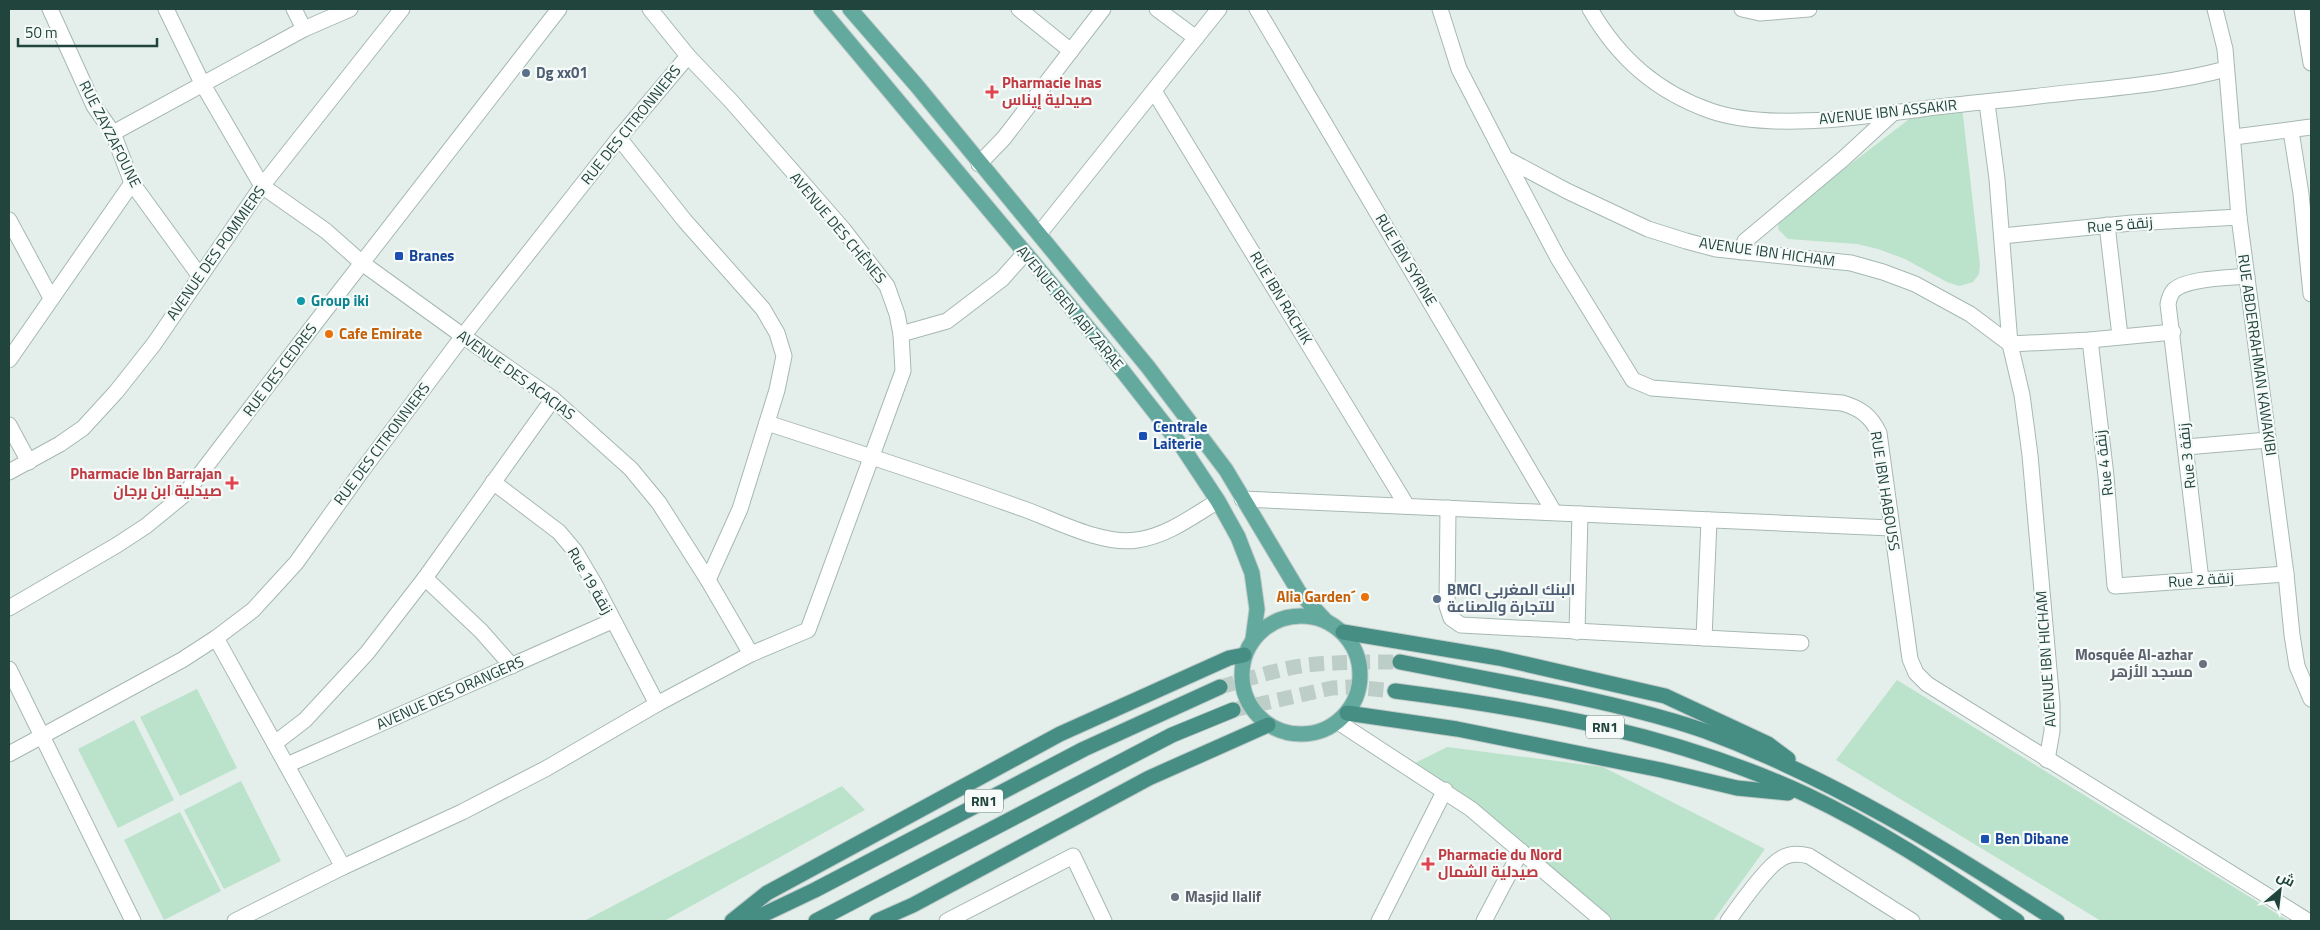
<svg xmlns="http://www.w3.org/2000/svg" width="2320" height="930" font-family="'Titillium Web',Cairo,sans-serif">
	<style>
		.green { fill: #bbe2ca }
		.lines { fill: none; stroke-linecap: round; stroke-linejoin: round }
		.trunk-tunnel { stroke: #bdcdc8; stroke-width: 15; stroke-dasharray: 15 8; stroke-linecap: butt }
		.minor-casing { stroke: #a6b8b3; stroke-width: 17 }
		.tertiary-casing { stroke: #a6b8b3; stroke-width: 17 }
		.primary-casing { stroke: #c1cbc9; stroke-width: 17 }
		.trunk-casing { stroke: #c1cbc9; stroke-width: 17 }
		.minor { stroke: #fff; stroke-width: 15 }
		.tertiary { stroke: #fff; stroke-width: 15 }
		.primary { stroke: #64a99e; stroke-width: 15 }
		.trunk { stroke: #468e84; stroke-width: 15 }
		.service-dot { fill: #5c6f8a; stroke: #f6fbf9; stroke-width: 2 }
		.health-dot { fill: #e0444e; stroke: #f6fbf9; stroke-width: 2 }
		.transit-dot { fill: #1a4fb4; stroke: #f6fbf9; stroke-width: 2 }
		.culture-dot { fill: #0f9aa8; stroke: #f6fbf9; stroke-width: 2 }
		.food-dot { fill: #e8710a; stroke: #f6fbf9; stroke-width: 2 }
		.worship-dot { fill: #6b7280; stroke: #f6fbf9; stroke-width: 2 }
		.labels { text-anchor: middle; stroke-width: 4.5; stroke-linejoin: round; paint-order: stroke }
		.shield { fill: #f6fbf9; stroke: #617b75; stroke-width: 1 }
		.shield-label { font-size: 14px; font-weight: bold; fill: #21443d }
		.service-label { font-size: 15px; font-weight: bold; fill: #4e5e75; stroke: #f6fbf9; text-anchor: start }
		.health-label { font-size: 15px; font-weight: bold; fill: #be3a42; stroke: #f6fbf9; text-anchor: start }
		.street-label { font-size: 15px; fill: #21443d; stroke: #f6fbf9 }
		.transit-label { font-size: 15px; font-weight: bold; fill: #164399; stroke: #f6fbf9; text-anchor: start }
		.culture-label { font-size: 15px; font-weight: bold; fill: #0d838f; stroke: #f6fbf9; text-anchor: start }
		.food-label { font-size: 15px; font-weight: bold; fill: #c56008; stroke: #f6fbf9; text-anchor: start }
		.worship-label { font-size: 15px; font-weight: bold; fill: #5b616d; stroke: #f6fbf9; text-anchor: end }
	</style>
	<rect width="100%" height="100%" fill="#e4efeb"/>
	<g class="green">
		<polygon points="1962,107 1980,265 1979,274 1973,282 1959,286 1947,282 1905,259 1878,249 1857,244 1788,239 1778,229 1779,219 1908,120 1925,111"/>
		<polygon points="1897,680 2289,921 2101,921 1836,760"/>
		<polygon points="197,689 237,768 180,796 140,717"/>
		<polygon points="134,720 174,800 118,828 78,749"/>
		<polygon points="1447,747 1603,767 1765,849 1713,921 1605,921 1413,764"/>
		<polygon points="241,781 281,861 224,889 184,810"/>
		<polygon points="842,786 865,810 664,921 584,921"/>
		<polygon points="180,812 221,891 164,920 124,840"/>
	</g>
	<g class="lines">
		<g class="trunk-tunnel">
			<path d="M1220 687C1249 679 1277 669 1307 665 1337 662 1369 662 1400 662"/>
			<polyline points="1233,710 1332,688 1351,687 1395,691"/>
		</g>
		<g class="minor-casing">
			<g id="minor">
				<polyline points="50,9 94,106 113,133 132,183 199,275"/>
				<polyline points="166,9 202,83 262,186 326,231 362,263 463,336 553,399 631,469 659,503 708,580 751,654"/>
				<polyline points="294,9 304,29"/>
				<polyline points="1019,9 1071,51"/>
				<polyline points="1157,9 1196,38"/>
				<polyline points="1257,9 1554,512"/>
				<polyline points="1440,9 1459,69 1505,158 1567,191 1648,229 1686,241 1716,249 1851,263 1883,272 1915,284 1970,314 2010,344"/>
				<path d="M1590 9C1619 59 1657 92 1711 111 1770 131 1861 117 1922 109 1958 104 1995 101 2031 97 2096 89 2163 86 2226 69"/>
				<polyline points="1742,9 1760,13 1809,9"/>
				<polyline points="2302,9 2311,63"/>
				<polyline points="1154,91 1407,506"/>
				<polyline points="1987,103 1997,179 2010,344 2022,395 2030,455 2052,704 2052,731 2047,760"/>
				<polyline points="2291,131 2301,194 2311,294"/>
				<polyline points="113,133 304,29 350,9"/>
				<polyline points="2234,137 2311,127"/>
				<polyline points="619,138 685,221 763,309 777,333 784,356 777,390 740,509 708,580"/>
				<path d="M1505 158 1558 258 1633 380 1652 388 1842 403C1860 408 1871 416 1879 433L1910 659 1916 673 1927 684 2308 921"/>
				<polyline points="979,164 1004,138 1103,9"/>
				<polyline points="9,220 51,298"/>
				<polyline points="2107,225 2120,336"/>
				<polyline points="1039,234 1219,9"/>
				<polyline points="2002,236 2132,223 2239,217"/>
				<polyline points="1741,252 1745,241 1843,159 1893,113"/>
				<polyline points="901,334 947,321 1002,279 1025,253"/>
				<polyline points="2090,340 2106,476 2115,586 2286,574"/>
				<polyline points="2010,344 2090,340 2173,332"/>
				<polyline points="9,360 132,183"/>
				<path d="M767 423C851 450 935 477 1018 507 1052 518 1101 546 1137 540 1167 536 1193 516 1218 501"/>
				<polyline points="9,425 29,462"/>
				<polyline points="2186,447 2268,440"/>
				<polyline points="9,472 60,444 83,428 116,392 154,344 262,186 402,9"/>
				<polyline points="493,482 559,532 575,551 594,583 657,704"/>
				<polyline points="1242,499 1891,528"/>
				<polyline points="1448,508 1447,606 1451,618 1461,625 1801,643"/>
				<polyline points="425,578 481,631 512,666"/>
				<path d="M2201 580 2168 304C2169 299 2170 294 2174 290 2187 278 2229 278 2247 276"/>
				<polyline points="1577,632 1580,514"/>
				<polyline points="216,638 343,867"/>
				<polyline points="1704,638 1709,520"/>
				<polyline points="9,669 133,921"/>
				<polyline points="1338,722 1471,809 1603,921"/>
				<polyline points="275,743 305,720 367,653 425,578 553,399"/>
				<polyline points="9,754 182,660 216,638 253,610 296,563 361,472 463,336 619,138 688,56"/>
				<polyline points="287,765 612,621"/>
				<polyline points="235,921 343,867 462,812 547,768 657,704 751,654 808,630 903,371 901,334 897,314 887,286 843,229 731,101 688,56 650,9"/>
				<polyline points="947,921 1073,856 1104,921"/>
				<polyline points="1379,921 1445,790"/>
				<polyline points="1484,921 1521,851"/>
				<path d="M1728 921C1738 907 1766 868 1779 860 1788 853 1798 853 1809 856L1912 921"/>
			</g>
		</g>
		<g class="tertiary-casing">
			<g id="tertiary">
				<polyline points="2215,9 2225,49 2239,217 2286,574 2292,635 2297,666 2311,699"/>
				<polyline points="9,608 117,545 146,526 185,494 313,326 559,9"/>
			</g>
		</g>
		<g class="primary-casing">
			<g id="primary">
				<polyline points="821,9 1099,341 1183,448 1218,501 1238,537 1252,573 1257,609 1253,639"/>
				<polyline points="850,9 917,86 1148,367 1226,470 1299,592 1326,621"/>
				<circle cx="1301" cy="675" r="59"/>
			</g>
		</g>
		<g class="trunk-casing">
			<g id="trunk">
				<polyline points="1343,632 1499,658 1665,696 1768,744 1788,759"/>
				<path d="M1400 662C1448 671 1496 681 1544 690 1599 701 1653 713 1705 731 1832 778 1944 848 2057 921"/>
				<path d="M1395 691C1536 709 1678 735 1807 795 1881 830 1949 876 2017 921"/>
				<polyline points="1347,713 1457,729 1661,770 1737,788 1788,793"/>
				<polyline points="732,921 767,893 1060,734 1229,658 1244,655"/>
				<polyline points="750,921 815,890 1084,749 1220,687"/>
				<polyline points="816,921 1172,735 1233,710"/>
				<polyline points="877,921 913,905 1149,778 1268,725"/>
			</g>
		</g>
		<use href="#minor" class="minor"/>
		<use href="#tertiary" class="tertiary"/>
		<use href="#primary" class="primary"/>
		<use href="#trunk" class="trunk"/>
	</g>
	<g class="service-dot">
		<circle cx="526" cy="73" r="5"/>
		<circle cx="1437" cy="599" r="5"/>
	</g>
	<g class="health-dot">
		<path d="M989.5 84.5h5v5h5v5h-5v5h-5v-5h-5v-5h5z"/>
		<path d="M229.5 475.5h5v5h5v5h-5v5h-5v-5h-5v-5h5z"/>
		<path d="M1425.5 856.5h5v5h5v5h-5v5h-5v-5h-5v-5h5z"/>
	</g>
	<g class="transit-dot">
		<rect x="394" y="251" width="10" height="10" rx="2.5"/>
		<rect x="1138" y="431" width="10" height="10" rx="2.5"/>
		<rect x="1980" y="834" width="10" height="10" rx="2.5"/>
	</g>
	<circle class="culture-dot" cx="301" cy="301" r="5"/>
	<g class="food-dot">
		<circle cx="329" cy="334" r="5"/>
		<circle cx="1365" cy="597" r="5"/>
	</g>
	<g class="worship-dot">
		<circle cx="2203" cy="664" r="5"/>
		<circle cx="1175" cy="897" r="5"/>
	</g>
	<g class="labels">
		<g class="shield">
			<rect x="1586" y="715.5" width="38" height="23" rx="4"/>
			<rect x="965" y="789.5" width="38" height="23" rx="4"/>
		</g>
		<g class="shield-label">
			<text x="1605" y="732">RN1</text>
			<text x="984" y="806">RN1</text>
		</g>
		<g class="service-label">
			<text x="536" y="78">Dg xx01</text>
			<text x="1447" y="595">BMCI البنك المغربي<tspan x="1447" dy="17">للتجارة والصناعة</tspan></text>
		</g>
		<g class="health-label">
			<text x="1002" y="88">Pharmacie Inas<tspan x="1002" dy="17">صيدلية إيناس</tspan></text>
			<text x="222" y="479" text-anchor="end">Pharmacie Ibn Barrajan<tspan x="222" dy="17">صيدلية ابن برجان</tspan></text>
			<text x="1438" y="860">Pharmacie du Nord<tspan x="1438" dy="17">صيدلية الشمال</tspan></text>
		</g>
		<g class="street-label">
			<text transform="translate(1888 112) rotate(-6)" y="5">AVENUE IBN ASSAKIR</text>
			<text transform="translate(631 125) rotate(-51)" y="5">RUE DES CITRONNIERS</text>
			<text transform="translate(110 134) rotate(63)" y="5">RUE ZAYZAFOUNE</text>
			<text transform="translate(2120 225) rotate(-5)" y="5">Rue 5 زنقة</text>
			<text transform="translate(838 228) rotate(50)" y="5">AVENUE DES CHÊNES</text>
			<text transform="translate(1767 252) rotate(8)" y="5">AVENUE IBN HICHAM</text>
			<text transform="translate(216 253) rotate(-55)" y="5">AVENUE DES POMMIERS</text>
			<text transform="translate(1406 260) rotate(59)" y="5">RUE IBN SYRINE</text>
			<text transform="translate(1281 298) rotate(59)" y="5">RUE IBN RACHIK</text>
			<text transform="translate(1070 308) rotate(50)" y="5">AVENUE BEN ABI ZARAE</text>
			<text transform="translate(2257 355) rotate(82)" y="5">RUE ABDERRAHMAN KAWAKIBI</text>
			<text transform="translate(280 370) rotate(-53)" y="5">RUE DES CEDRES</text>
			<text transform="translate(516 375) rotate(36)" y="5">AVENUE DES ACACIAS</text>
			<text transform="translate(382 444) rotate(-53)" y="5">RUE DES CITRONNIERS</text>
			<text transform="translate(2187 456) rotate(-96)" y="5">Rue 3 زنقة</text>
			<text transform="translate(2104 463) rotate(-97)" y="5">Rue 4 زنقة</text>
			<text transform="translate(1885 491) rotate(81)" y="5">RUE IBN HABOUSS</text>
			<text transform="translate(2201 580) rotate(-4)" y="5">Rue 2 زنقة</text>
			<text transform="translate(590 581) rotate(60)" y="5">Rue 19 زنقة</text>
			<text transform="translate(2046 659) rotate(-94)" y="5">AVENUE IBN HICHAM</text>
			<text transform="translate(450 693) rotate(-24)" y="5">AVENUE DES ORANGERS</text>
		</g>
		<g class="transit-label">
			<text x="409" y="261">Branes</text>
			<text x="1153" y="432">Centrale<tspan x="1153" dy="17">Laiterie</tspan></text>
			<text x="1995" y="844">Ben Dibane</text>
		</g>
		<g class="culture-label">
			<text x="311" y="306">Group iki</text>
		</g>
		<g class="food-label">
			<text x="339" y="339">Cafe Emirate</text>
			<text x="1355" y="602" text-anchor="end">Alia Garden´</text>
		</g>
		<g class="worship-label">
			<text x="2193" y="660">Mosquée Al-azhar<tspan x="2193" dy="17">مسجد الأزهر</tspan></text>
			<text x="1185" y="902" text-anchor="start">Masjid Ilalif</text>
		</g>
	</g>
	<rect width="2320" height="930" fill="none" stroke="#21443d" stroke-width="20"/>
	<g transform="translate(2280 890) rotate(28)" stroke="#f6fbf9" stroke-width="4" paint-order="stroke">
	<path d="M0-4L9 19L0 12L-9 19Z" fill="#21443d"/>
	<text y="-8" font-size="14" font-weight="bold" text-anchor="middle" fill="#21443d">ش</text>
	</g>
	<path d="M18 38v8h139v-8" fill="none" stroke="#21443d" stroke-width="2.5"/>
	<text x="25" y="38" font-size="15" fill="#21443d" stroke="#f6fbf9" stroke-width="4" paint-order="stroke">50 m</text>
</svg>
